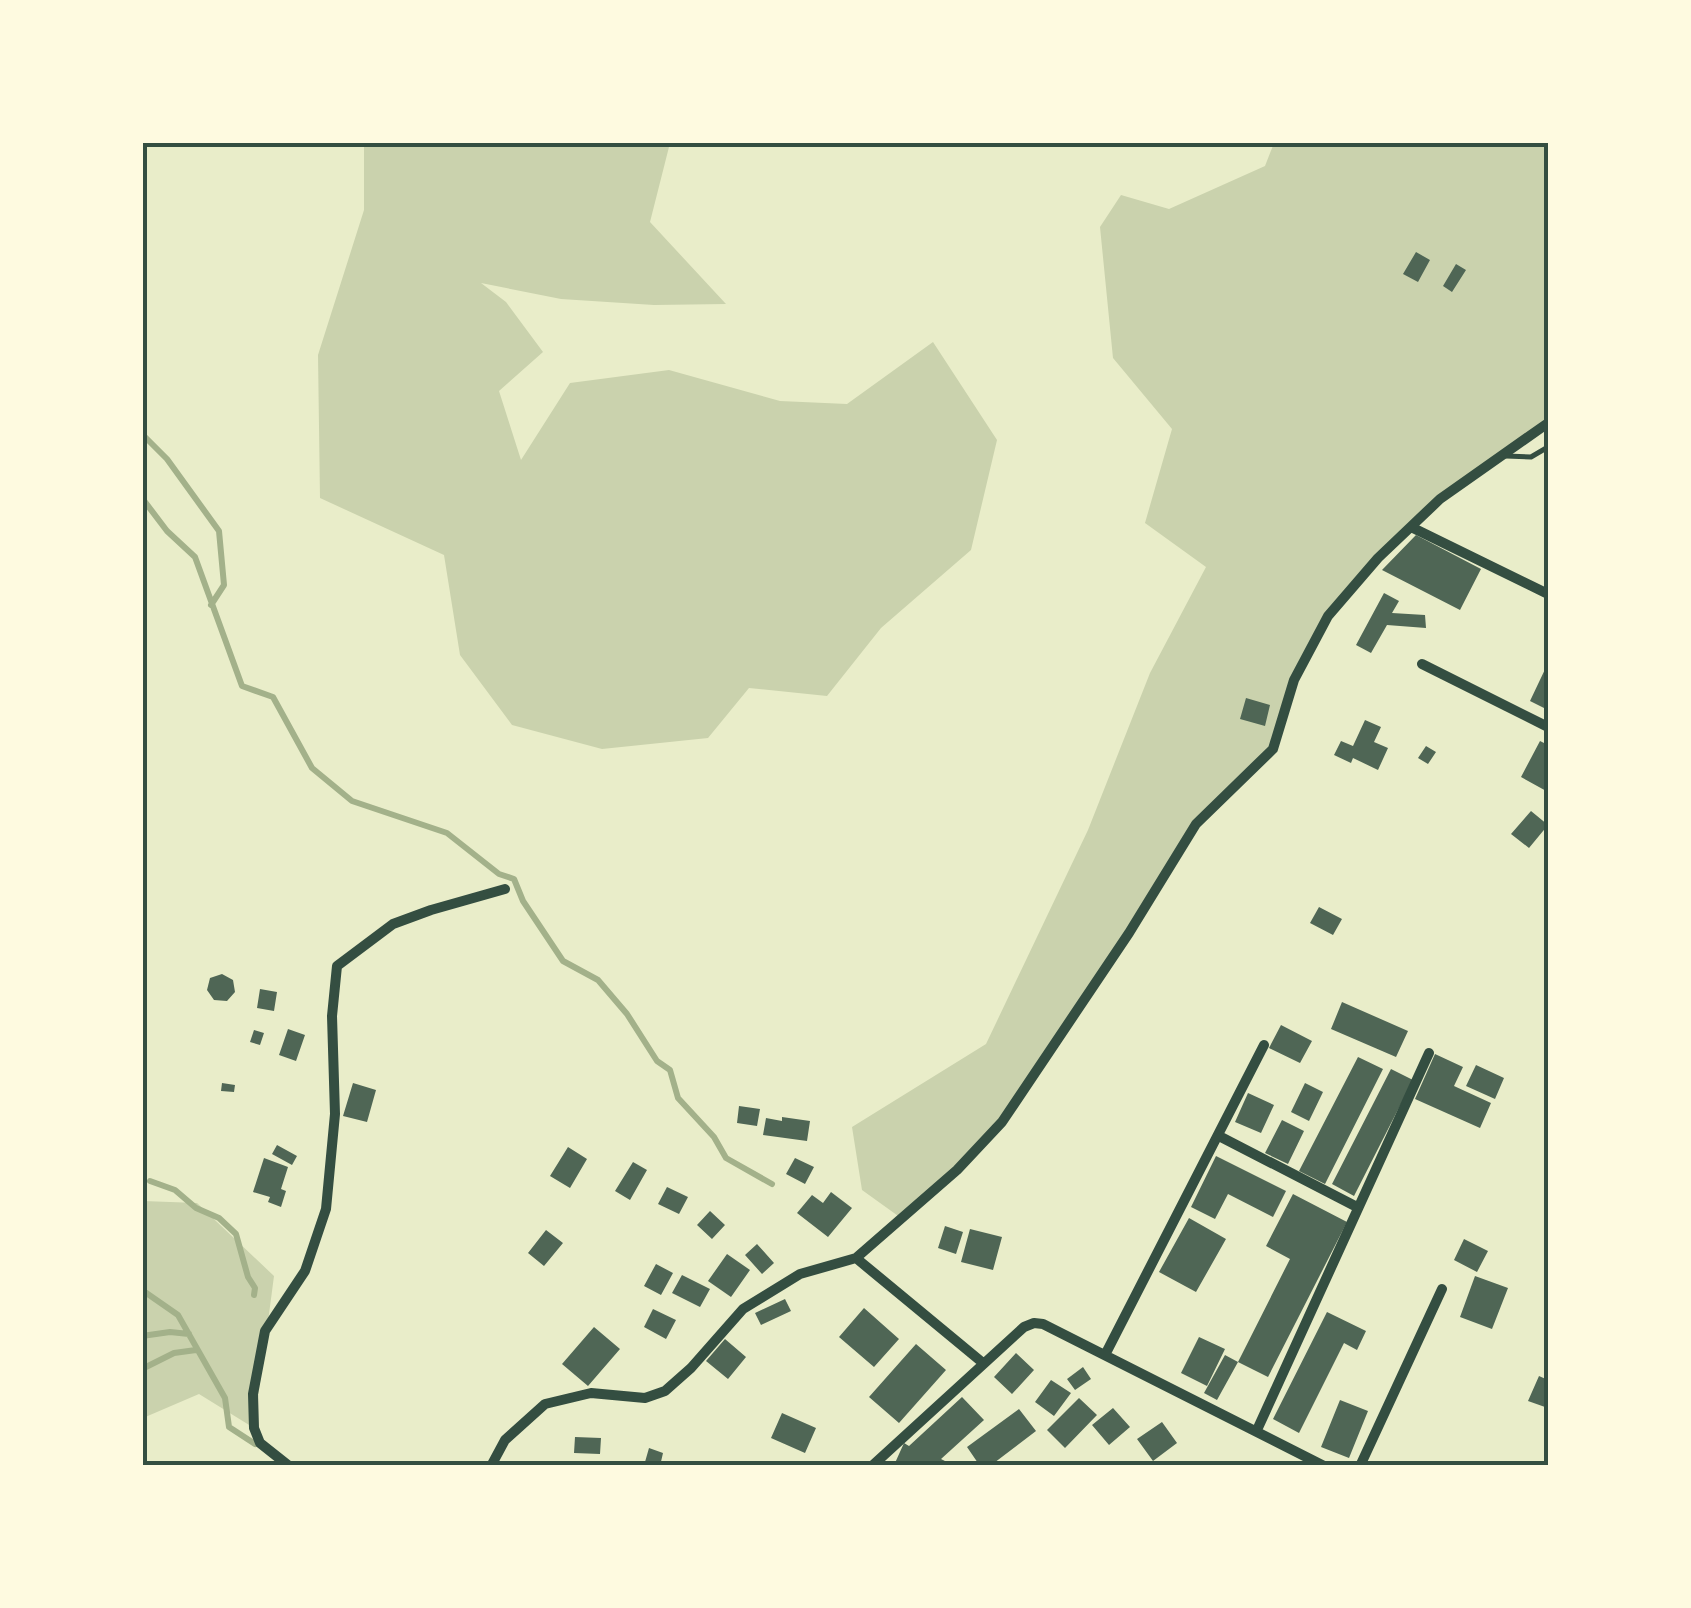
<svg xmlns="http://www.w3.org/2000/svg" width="1691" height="1608" viewBox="0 0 1691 1608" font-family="'Nunito Sans',sans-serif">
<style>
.green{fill:#cad2ad}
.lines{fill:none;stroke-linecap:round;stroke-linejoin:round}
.stream{stroke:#a3b18a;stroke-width:6}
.building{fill:#4f6655}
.service{stroke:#344e41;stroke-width:5}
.minor{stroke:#344e41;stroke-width:10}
.neatline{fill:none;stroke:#344e41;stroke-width:4}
</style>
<rect width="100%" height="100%" fill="#e9edc9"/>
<path class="green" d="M364 143H670L650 222 726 304 654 305 561 299 481 283 506 302 543 352 499 391 521 460 570 383 669 370 780 401 847 404 933 342 997 440 971 550 881 628 827 696 749 688 708 738 602 749 512 725 460 655 444 555 320 498 318 355 364 210Z
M1274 143H1548V423L1440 499 1328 616 1294 680 1273 749 1196 824 1002 1122 901 1218 862 1190 852 1127 986 1044 1088 830 1150 673 1206 567 1145 523 1172 429 1113 358 1100 227 1121 195 1169 209 1265 166Z
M143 1201 197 1203 274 1276 254 1428 199 1394 143 1418Z"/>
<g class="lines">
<path class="stream" d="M142 434 167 459 219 531 224 585 211 605
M142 498 167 531 195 557 242 686 273 697 312 768 352 801 447 833 499 874 514 879 523 901 563 961 598 980 627 1014 657 1061 670 1070 678 1098 714 1137 726 1158 772 1184
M150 1181 175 1190 196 1208 219 1218 236 1234 248 1277 255 1288 254 1295
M142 1290 178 1315 225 1398 229 1427 255 1444
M142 1336 170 1332 189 1334
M142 1369 174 1353 196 1350"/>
</g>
<path class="building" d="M1416 252 1430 260 1418 282 1403 274Z
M1456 264 1466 270 1452 292 1443 286Z
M1416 535 1481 569 1460 610 1382 570Z
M1384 593 1399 601 1392 613 1425 615 1426 628 1387 625 1371 653 1356 645Z
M1548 663V710L1530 701Z
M1246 698 1270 705 1265 726 1240 719Z
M1365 720 1381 727 1374 742 1388 748 1378 770 1353 758 1351 763 1334 755 1341 741 1353 746Z
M1540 741 1548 745V792L1521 777Z
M1426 746 1436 752 1428 764 1418 758Z
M1531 811 1548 825 1529 848 1511 834Z
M1319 907 1342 919 1333 935 1310 923Z
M222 974 233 980 235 992 227 1001 214 1000 207 990 210 978Z
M260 989 277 992 274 1011 257 1008Z
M1342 1002 1408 1031 1396 1057 1331 1029Z
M1281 1025 1312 1041 1300 1063 1269 1048Z
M288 1029 305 1035 296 1061 279 1055Z
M254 1030 264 1033 260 1045 250 1042Z
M1435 1054 1463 1067 1454 1086 1491 1103 1480 1128 1415 1099Z
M1358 1057 1383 1069 1325 1184 1299 1171Z
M1476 1065 1504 1078 1495 1099 1466 1086Z
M1391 1069 1413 1080 1354 1196 1332 1184Z
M222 1083 235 1085 234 1092 221 1091Z
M353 1083 376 1090 367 1122 343 1116Z
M1305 1083 1323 1092 1309 1121 1291 1112Z
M1248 1093 1274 1105 1261 1133 1235 1122Z
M739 1106 760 1109 757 1126 737 1123Z
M782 1117 810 1121 807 1141 763 1135 766 1118 782 1121Z
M1282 1120 1304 1131 1288 1164 1265 1153Z
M277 1145 297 1156 292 1165 272 1154Z
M568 1147 587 1159 570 1188 550 1176Z
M1216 1156 1286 1191 1273 1217 1228 1194 1215 1219 1191 1207Z
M264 1158 288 1167 281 1189 286 1191 281 1207 268 1202 270 1197 253 1192Z
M795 1158 814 1167 805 1184 786 1174Z
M633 1162 647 1170 630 1200 615 1191Z
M667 1187 688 1197 679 1214 658 1204Z
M831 1192 852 1208 828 1237 797 1213 812 1195 823 1203Z
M1293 1194 1347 1222 1268 1377 1238 1362 1217 1400 1204 1393 1225 1355 1238 1362 1290 1259 1266 1246Z
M710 1211 725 1225 712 1239 697 1225Z
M1189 1218 1226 1239 1196 1292 1159 1272Z
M945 1226 963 1232 956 1254 938 1248Z
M970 1229 1002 1237 993 1270 961 1262Z
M546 1230 563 1243 544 1266 528 1253Z
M1464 1239 1488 1251 1477 1272 1454 1260Z
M757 1244 774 1263 762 1274 745 1255Z
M727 1254 750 1270 731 1297 708 1281Z
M656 1264 673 1273 661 1295 644 1286Z
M682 1275 710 1289 700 1307 672 1293Z
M1475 1276 1508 1288 1492 1329 1460 1317Z
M785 1299 791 1311 761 1325 755 1313Z
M864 1308 899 1339 874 1367 839 1337Z
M653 1309 676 1320 666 1339 644 1327Z
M1327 1312 1366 1331 1357 1350 1344 1343 1299 1433 1273 1419Z
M594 1327 620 1349 588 1386 562 1364Z
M1199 1337 1225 1349 1207 1386 1181 1373Z
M725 1339 746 1357 728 1379 706 1361Z
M916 1344 946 1370 899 1423 869 1397Z
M1016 1353 1034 1370 1012 1394 994 1377Z
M1083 1367 1091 1379 1075 1390 1067 1379Z
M1539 1376 1548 1380V1398L1545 1407 1528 1401Z
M1051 1380 1071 1393 1054 1416 1035 1402Z
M962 1397 984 1420 941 1459 955 1466 895 1463 904 1443 909 1446Z
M1079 1398 1097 1415 1065 1448 1047 1430Z
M1340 1400 1368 1411 1349 1458 1321 1447Z
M1113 1408 1130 1427 1109 1445 1092 1425Z
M1019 1409 1036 1431 990 1466H980L967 1447Z
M782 1413 816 1428 805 1453 771 1438Z
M1162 1422 1177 1443 1153 1461 1137 1439Z
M575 1437 601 1438 600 1454 574 1453Z
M649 1448 663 1453 660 1466 645 1462Z"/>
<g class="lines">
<path class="service" d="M1506 456 1531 457 1548 447"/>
<path class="minor" d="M1411 527 1548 594
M1422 664 1548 727
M1219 1136 1357 1207
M856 1258 983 1363
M1106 1353 1264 1045
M1257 1430 1429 1053
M289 1466 260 1443 254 1428 253 1394 265 1331 305 1271 326 1209 335 1114 332 1016 337 966 393 924 431 910 505 889
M491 1466 505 1440 545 1404 591 1393 645 1398 665 1391 691 1368 743 1309 800 1274 856 1258 957 1170 1002 1122 1129 933 1196 824 1273 749 1294 680 1328 616 1378 558 1440 499 1548 423
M872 1466 1024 1327 1034 1323 1043 1324 1324 1466
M1360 1466 1442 1289"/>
</g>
<rect width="1691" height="1608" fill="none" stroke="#fefae0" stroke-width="290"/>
<rect x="145" y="145" width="1401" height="1318" class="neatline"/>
</svg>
